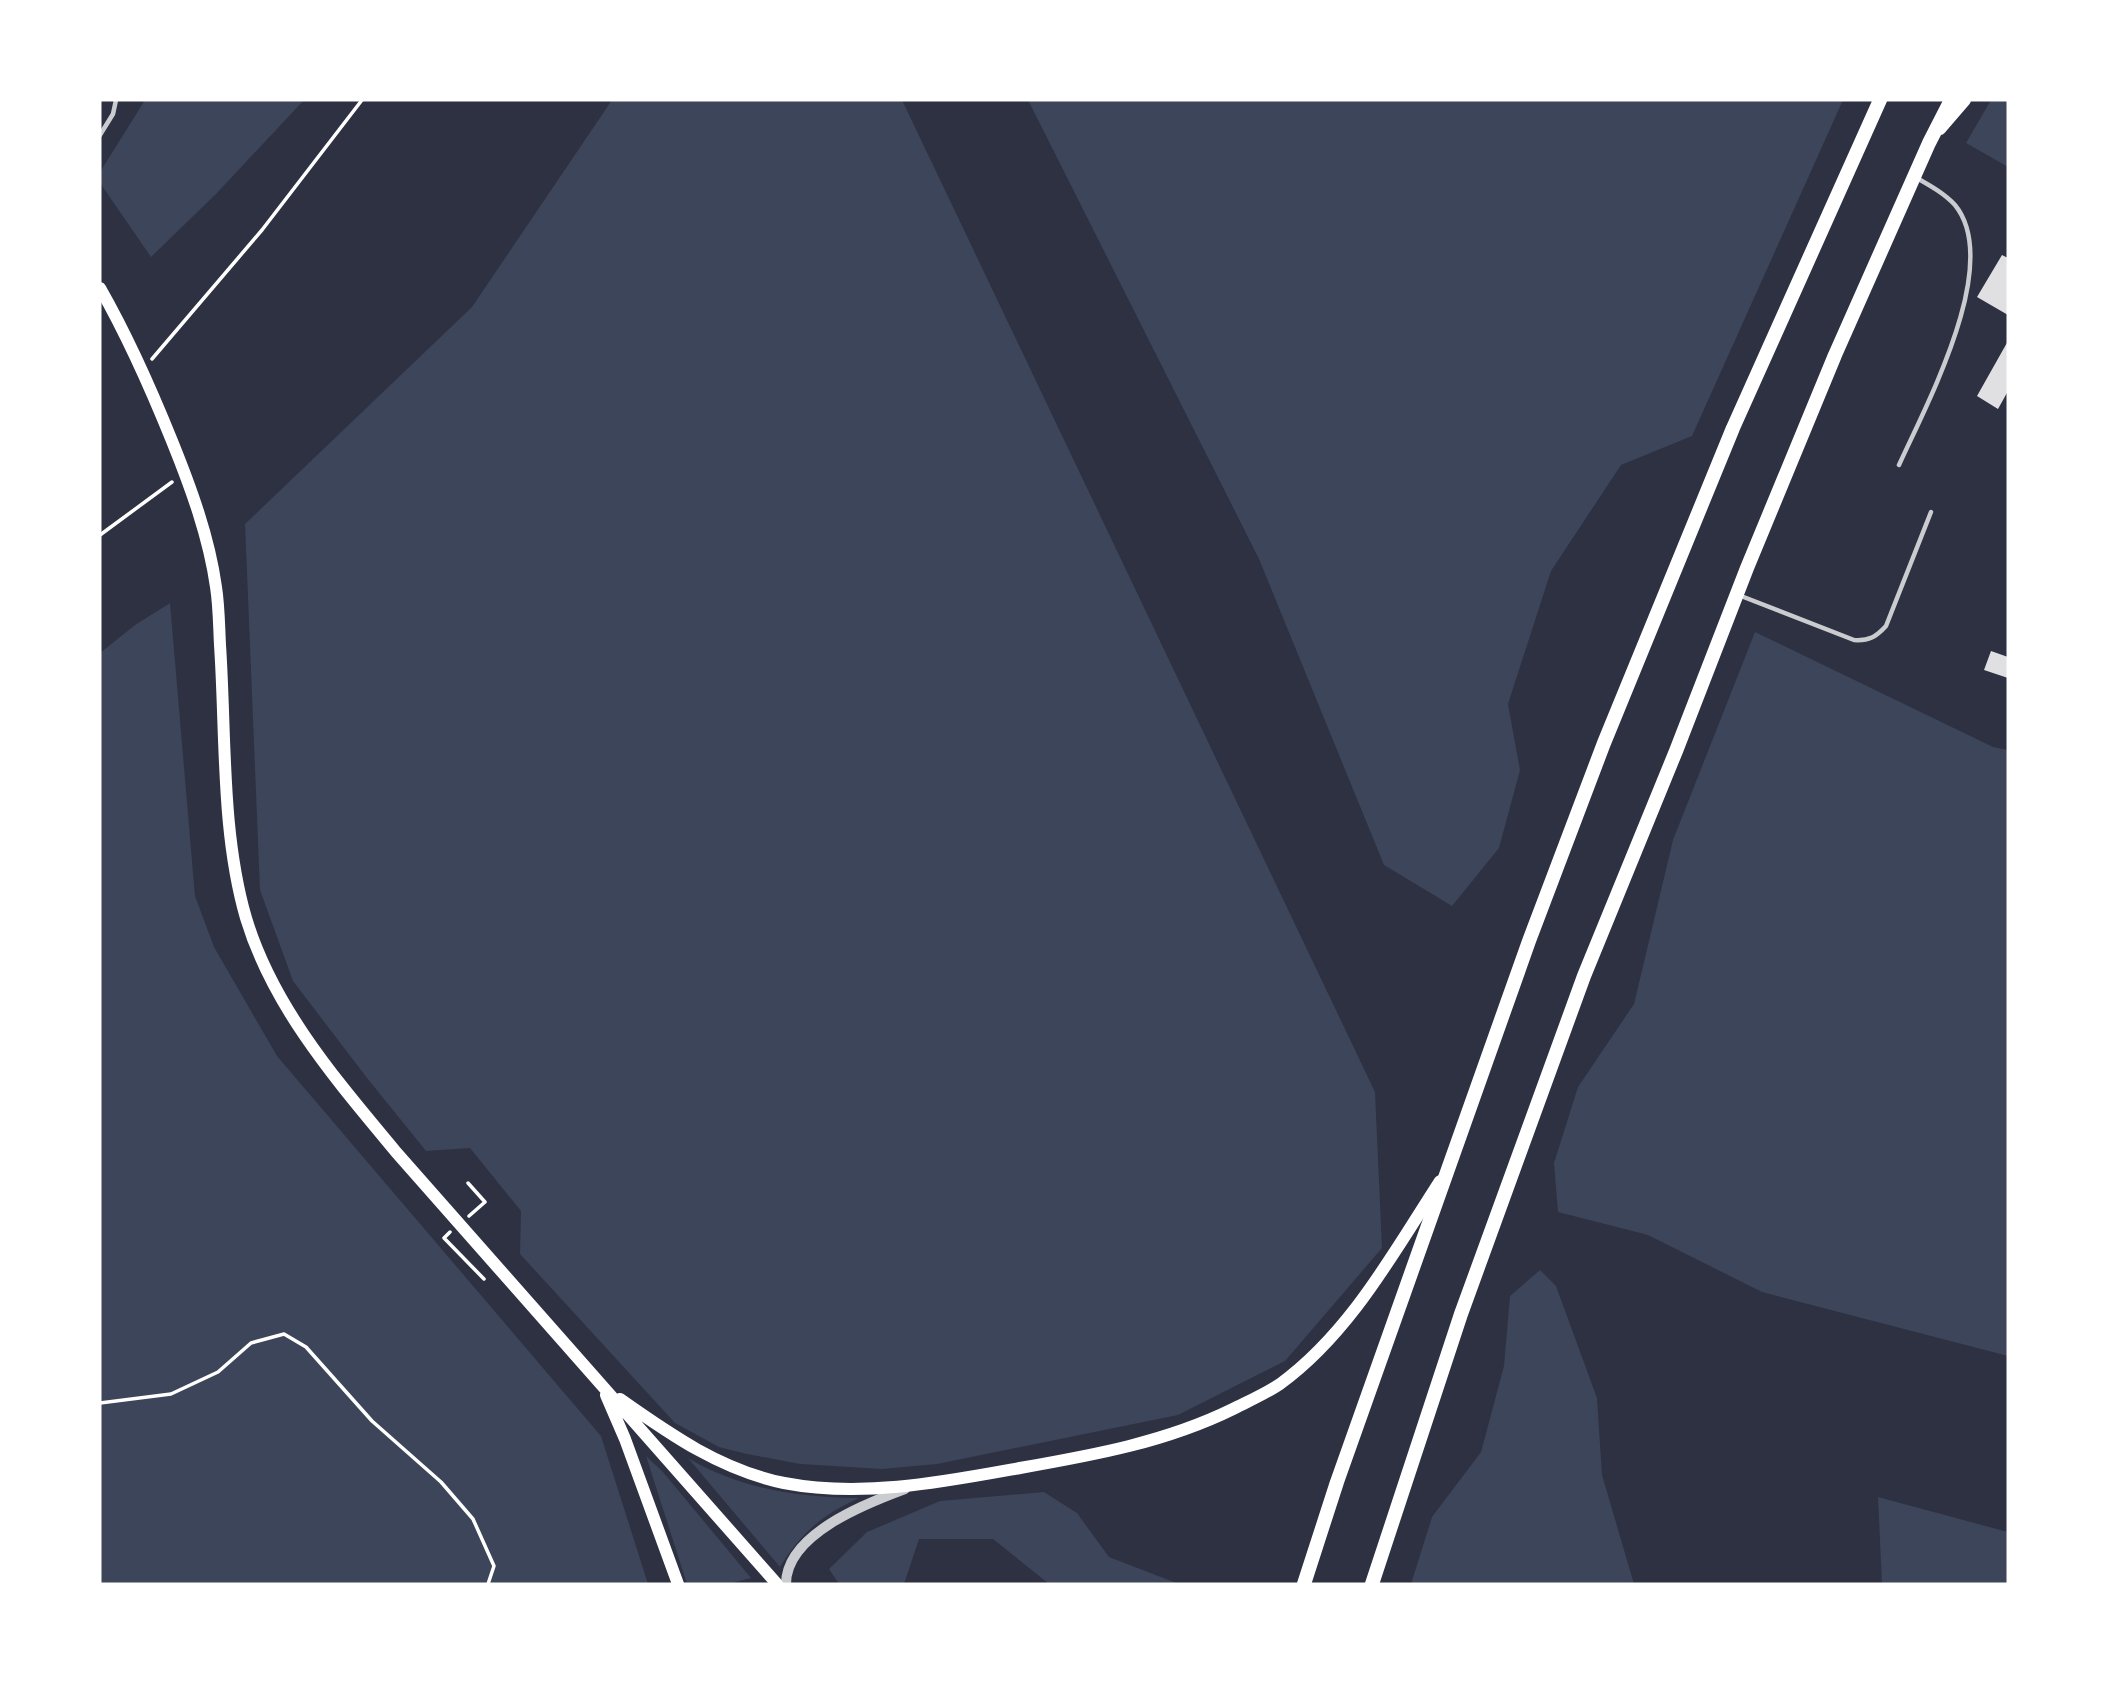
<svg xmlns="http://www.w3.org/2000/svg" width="2108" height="1684" viewBox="0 0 2108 1684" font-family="'Fira Sans',sans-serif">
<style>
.green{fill:#3c4559}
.building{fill:#e0e0e3}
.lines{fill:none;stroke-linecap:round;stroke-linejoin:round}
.path{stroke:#fff;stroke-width:3.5}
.service{stroke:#caccd0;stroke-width:4.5}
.tertiary{stroke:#caccd0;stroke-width:10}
.primary{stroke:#fff;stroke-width:12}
.motorway{stroke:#fff;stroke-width:14}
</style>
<rect width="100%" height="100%" fill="#2d3142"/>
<path class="green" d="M145 100H304L216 194 151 257 100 183V172Z
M612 100H902L1375 1092 1382 1248 1285 1361 1178 1415 937 1464 882 1469 800 1464 747 1454 719 1447 675 1423 520 1254 521 1211 470 1148 426 1151 367 1078 293 981 260 890 245 524 472 307Z
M1028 100H1843L1692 436 1621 465 1551 571 1508 704 1520 770 1499 848 1452 906 1384 865 1259 559Z
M1991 100H2008V167L1966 143Z
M170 603 195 896 214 947 277 1056 601 1436 648 1584H100V653L135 625Z
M1755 632 1993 747 2008 750V1356L1762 1292 1648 1235 1558 1212 1554 1163 1578 1087 1634 1004 1673 840Z
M1540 1270 1556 1286 1597 1398 1602 1475 1634 1584H1411L1432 1517 1481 1452 1504 1366 1510 1296Z
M646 1456 663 1472 751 1578 728 1584H687Z
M688 1458C740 1489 798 1497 859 1498 822 1515 801 1533 780 1567Z
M1044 1492 1077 1513 1109 1557 1179 1584H1049L993 1539H919L904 1584H839L829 1569 867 1532 940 1501Z
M1878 1497 2008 1532V1584H1882Z"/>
<path class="building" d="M2002 255 2008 258V315L1977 297Z
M2008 341V391L1998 409 1977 396Z
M1991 651 2008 657V678L1984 670Z"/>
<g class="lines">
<path class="path" d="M152 359 262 230 362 100
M100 535 172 482
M468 1183 485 1202 469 1216
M450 1232 444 1238 484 1279
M100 1403 171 1394 218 1372 251 1343 284 1334 306 1347 372 1421 441 1482 473 1519 494 1566 488 1584"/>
<path class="service" d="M100 135 113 114 116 100
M1899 465C1926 405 2003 264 1955 205 1944 193 1929 185 1915 177
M1741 596 1854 640C1869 641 1876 637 1886 626L1931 512"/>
<path class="tertiary" d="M786 1584C786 1534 867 1503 905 1489"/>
<path class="primary" d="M1940 129 1965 100
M100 288C128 337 151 389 172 441 191 488 209 537 216 587 219 606 219 626 220 645 226 734 221 832 246 918 273 1008 338 1082 396 1152L777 1584
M606 1395 625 1439 678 1584
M620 1399C671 1435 721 1470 784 1483 862 1498 943 1482 1020 1468 1094 1455 1166 1442 1233 1409 1249 1401 1265 1394 1280 1384 1350 1333 1394 1252 1440 1181"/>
<path class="motorway" d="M1304 1584 1337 1482 1529 941 1604 743 1733 428 1880 100
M1372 1584 1461 1314 1584 976 1676 751 1747 568 1835 355 1929 143 1951 100"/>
</g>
<rect width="2108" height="1684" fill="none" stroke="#ffffff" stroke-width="203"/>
</svg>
